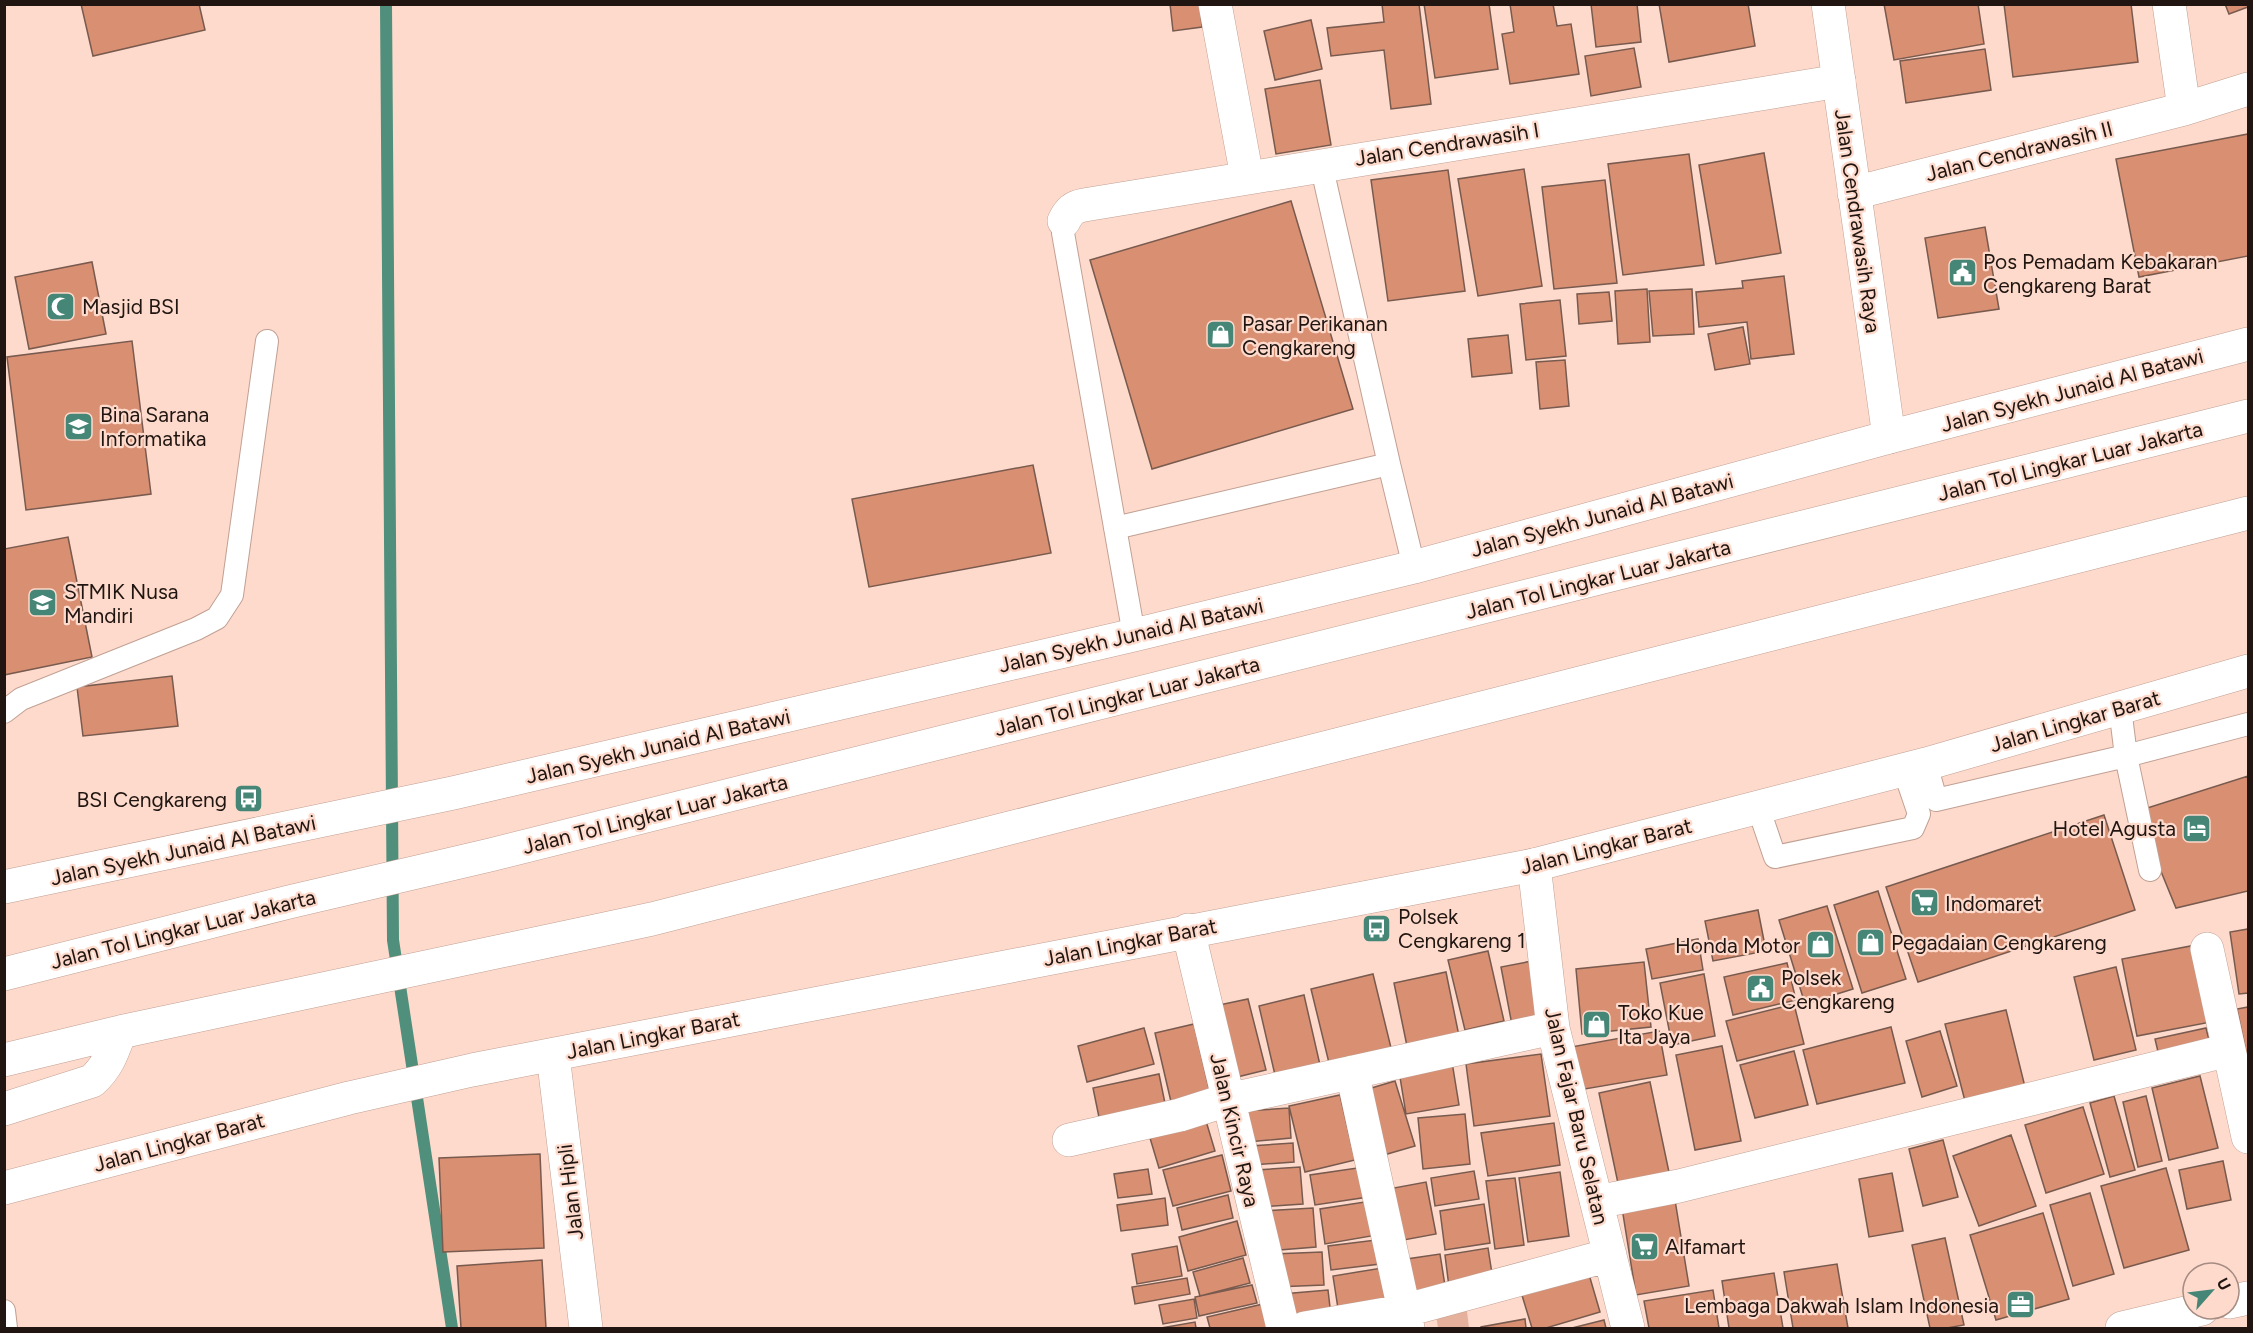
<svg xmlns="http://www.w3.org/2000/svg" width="2253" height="1333" viewBox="0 0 2253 1333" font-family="Figtree,sans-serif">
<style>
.green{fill:#e5b19c}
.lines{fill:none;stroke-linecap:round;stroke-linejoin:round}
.stream{stroke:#4f8f7c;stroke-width:12}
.building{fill:#d88f72;stroke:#785a4e;stroke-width:1.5}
.lane-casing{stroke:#c1a093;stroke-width:24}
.street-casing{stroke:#c1a093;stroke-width:34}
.secondary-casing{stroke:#c1a093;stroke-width:34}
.primary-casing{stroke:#c1a093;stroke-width:34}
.highway-casing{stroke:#c1a093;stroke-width:34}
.lane{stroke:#fff;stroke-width:22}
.street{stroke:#fff;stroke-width:33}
.secondary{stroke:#fff;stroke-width:33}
.primary{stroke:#fff;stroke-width:33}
.highway{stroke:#fff;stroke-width:33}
.labels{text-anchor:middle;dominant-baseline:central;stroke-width:4.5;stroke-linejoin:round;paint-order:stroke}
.street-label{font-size:21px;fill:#201510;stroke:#fddacc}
.poi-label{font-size:21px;fill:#201510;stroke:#fddacc;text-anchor:start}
</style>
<rect width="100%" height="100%" fill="#fddacc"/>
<path class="green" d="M1466 1303 1469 1328H1438L1435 1308Z"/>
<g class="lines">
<path class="stream" d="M386 4 393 940 452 1328"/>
</g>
<path class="building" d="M81 4H199L205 30 93 56Z
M1170 4H1200L1202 27 1173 31Z
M1382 4H1419L1431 104 1391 109 1384 50 1331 56 1327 28 1384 22Z
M1424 4H1489L1498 69 1435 78Z
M1510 4H1553L1557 26 1571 24 1579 74 1510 84 1502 34 1514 32Z
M1591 4H1637L1641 42 1596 47Z
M1659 4H1748L1755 46 1669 62Z
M1884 4H1978L1984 44 1894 60Z
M2004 4H2131L2138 62 2013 77Z
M2225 4H2248V7L2229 14Z
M1311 20 1322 69 1275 80 1264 31Z
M1634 48 1641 87 1591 96 1585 56Z
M1985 49 1991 90 1906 103 1900 61Z
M1320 80 1331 145 1276 154 1265 89Z
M2248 134V256L2139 277 2116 159Z
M1764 153 1781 253 1716 264 1699 165Z
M1689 154 1704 265 1623 275 1608 164Z
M1524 169 1542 286 1478 296 1458 179Z
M1448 170 1465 291 1388 301 1371 180Z
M1605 180 1617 283 1554 289 1542 187Z
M1291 201 1353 409 1152 469 1090 260Z
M1985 227 1999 309 1938 318 1925 238Z
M92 262 106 334 29 349 15 277Z
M1784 276 1794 354 1751 359 1747 322 1699 327 1696 292 1743 288 1742 281Z
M1647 289 1650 342 1618 344 1615 291Z
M1692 289 1694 334 1653 336 1649 291Z
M1609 292 1612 321 1579 324 1577 294Z
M1560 300 1566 356 1526 360 1520 304Z
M1743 327 1750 364 1715 370 1708 334Z
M1508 335 1512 373 1472 377 1468 339Z
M132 341 151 494 26 510 7 357Z
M1565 360 1569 406 1540 409 1536 362Z
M1033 465 1051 553 869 587 852 499Z
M68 537 92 657 4 675V549Z
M172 676 178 726 83 736 77 687Z
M2248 776V891L2176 908 2151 847 2141 810Z
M2104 815 2135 910 1918 982 1886 887Z
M1878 891 1906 979 1862 993 1834 905Z
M1827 906 1853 989 1805 1004 1779 920Z
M1758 910 1766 951 1713 961 1705 921Z
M2248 929V993L2239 994 2230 932Z
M1698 939 1703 970 1652 979 1646 949Z
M2196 945 2211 1022 2137 1036 2122 959Z
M1488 951 1504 1021 1465 1030 1448 960Z
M1532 961 1542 1020 1512 1025 1501 967Z
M1644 962 1651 1027 1582 1034 1576 969Z
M1787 963 1796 1000 1733 1015 1724 977Z
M2116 967 2136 1050 2094 1060 2074 977Z
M1446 972 1459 1036 1407 1046 1394 983Z
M1373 974 1392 1052 1330 1067 1311 989Z
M1704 974 1715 1036 1672 1045 1660 983Z
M1304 995 1320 1065 1275 1075 1259 1006Z
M1248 999 1266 1070 1237 1077 1219 1005Z
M1794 1004 1804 1044 1737 1061 1726 1021Z
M2248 1007V1061L2237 1009Z
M2006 1010 2025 1087 1965 1101 1945 1024Z
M1194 1024 1211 1097 1172 1106 1155 1033Z
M1891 1027 1905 1083 1817 1104 1803 1050Z
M1144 1028 1154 1064 1087 1082 1078 1046Z
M2206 1028 2212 1052 2161 1064 2155 1039Z
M1659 1031 1667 1075 1579 1090 1571 1047Z
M1940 1031 1957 1086 1922 1097 1906 1041Z
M1722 1046 1741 1141 1695 1150 1676 1055Z
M1794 1051 1808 1105 1755 1118 1740 1065Z
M1541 1054 1550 1116 1474 1126 1466 1064Z
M1452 1062 1459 1105 1406 1114 1399 1071Z
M1159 1074 1167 1113 1101 1127 1093 1088Z
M2200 1076 2218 1148 2169 1160 2152 1088Z
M1395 1081 1415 1146 1377 1157 1358 1092Z
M1650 1082 1670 1177 1619 1188 1599 1093Z
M1340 1095 1355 1160 1305 1172 1289 1106Z
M2114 1096 2135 1170 2110 1177 2090 1103Z
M2146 1096 2162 1161 2138 1167 2123 1102Z
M2083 1107 2104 1174 2046 1193 2025 1125Z
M1289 1108 1291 1138 1247 1142 1244 1111Z
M1465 1114 1470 1164 1423 1169 1418 1118Z
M1206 1121 1215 1151 1159 1168 1150 1138Z
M1554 1123 1560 1165 1488 1176 1481 1133Z
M2011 1135 2036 1206 1979 1226 1953 1156Z
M1943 1140 1958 1197 1923 1206 1909 1149Z
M1293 1143 1294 1162 1251 1165 1250 1146Z
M540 1154 544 1248 443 1252 439 1158Z
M1222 1155 1231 1191 1173 1206 1163 1170Z
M2223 1161 2231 1200 2187 1209 2179 1170Z
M1300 1167 1303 1204 1258 1207 1256 1170Z
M1364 1167 1368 1197 1315 1205 1310 1175Z
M2166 1168 2189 1250 2124 1268 2101 1186Z
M1148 1169 1152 1194 1118 1198 1114 1174Z
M1474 1171 1479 1199 1435 1206 1431 1178Z
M1560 1172 1569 1236 1528 1242 1519 1178Z
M1892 1173 1903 1231 1869 1237 1859 1179Z
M1515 1178 1524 1245 1495 1249 1486 1181Z
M1426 1182 1436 1234 1393 1242 1383 1190Z
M2090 1193 2114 1274 2073 1286 2050 1205Z
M1228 1195 1233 1218 1182 1230 1177 1208Z
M1165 1198 1168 1225 1121 1231 1117 1205Z
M1675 1200 1689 1286 1636 1295 1622 1208Z
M1371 1201 1377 1235 1325 1244 1320 1209Z
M1484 1204 1490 1243 1445 1250 1440 1211Z
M1313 1208 1316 1247 1266 1251 1263 1211Z
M2043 1213 2069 1299 1996 1320 1970 1235Z
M1237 1221 1246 1255 1188 1271 1179 1237Z
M1945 1238 1964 1325 1947 1328H1930L1912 1245Z
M1376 1240 1380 1264 1331 1270 1328 1246Z
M1177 1246 1182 1276 1137 1284 1132 1254Z
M1488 1248 1493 1280 1449 1287 1445 1255Z
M1322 1252 1324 1285 1275 1287 1273 1254Z
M1440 1254 1446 1292 1405 1298 1400 1260Z
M1243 1258 1250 1283 1200 1296 1193 1272Z
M542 1260 546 1328H461L457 1266Z
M1837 1264 1848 1328H1793L1784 1272Z
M1382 1268 1388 1307 1339 1315 1333 1276Z
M1588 1271 1600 1312 1546 1328H1532L1521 1292Z
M1774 1273 1783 1328H1729L1722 1281Z
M1187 1278 1190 1294 1135 1304 1132 1287Z
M1252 1285 1257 1303 1199 1316 1195 1297Z
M1328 1290 1331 1316 1285 1319 1282 1294Z
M1713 1290 1719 1328H1649L1644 1301Z
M1194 1299 1197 1318 1163 1324 1159 1305Z
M1263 1304 1268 1328H1210L1207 1317Z
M1525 1319 1526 1328H1481V1327Z
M1604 1320 1606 1328H1572Z
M1195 1322 1196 1328H1161Z"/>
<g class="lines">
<defs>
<path id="lane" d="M1064 221 1063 233 1134 635
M1389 464 1414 567
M1115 528 1389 464 1321 164
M4 712 21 699 196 629 217 618 232 595 267 341
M1926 764 1936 800 2126 756 2120 708
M1758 807 1775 857 1913 828 1919 814 1904 770
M2150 870 2126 756 2248 724
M4 1311 6 1328"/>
<path id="street" d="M1215 4 1247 177
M2169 4 2184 109
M1854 193 2184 109 2248 89
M1064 221C1069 211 1073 207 1084 205L1839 81
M1534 865 1553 1028 1628 1328
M1188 930 1283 1328
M2207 949 2248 1137
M553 1055 586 1328
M1352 1072 1408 1328
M1069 1140 1180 1115 1227 1100 1553 1028
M1597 1202 1679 1186 2229 1050
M2229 1302 2248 1298
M1305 1328 1403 1311 1610 1255
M2122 1328 2202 1309"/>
<path id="secondary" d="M1828 4 1889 437"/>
<path id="primary" d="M4 887 453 793 1134 635 1414 567 1889 437 2248 344
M4 1188 349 1098 472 1070 1534 865 1926 764 2248 671"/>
<path id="highway" d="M4 974 289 902 490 855 2248 416
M4 1060 120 1032 652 919 2248 513
M4 1109 92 1081C108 1067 113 1051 120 1032"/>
</defs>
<use href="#lane" class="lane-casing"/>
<use href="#street" class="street-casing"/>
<use href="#secondary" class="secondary-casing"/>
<use href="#primary" class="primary-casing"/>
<use href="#highway" class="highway-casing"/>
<use href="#lane" class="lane"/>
<use href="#street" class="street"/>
<use href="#secondary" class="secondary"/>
<use href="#primary" class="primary"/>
<use href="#highway" class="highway"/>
</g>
<defs>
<symbol id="civic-square" viewBox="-11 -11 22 22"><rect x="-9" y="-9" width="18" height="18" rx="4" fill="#458676" stroke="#fddacc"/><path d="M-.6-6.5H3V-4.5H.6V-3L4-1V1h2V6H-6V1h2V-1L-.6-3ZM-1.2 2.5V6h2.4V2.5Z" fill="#fff"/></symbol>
<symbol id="mosque-square" viewBox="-11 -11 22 22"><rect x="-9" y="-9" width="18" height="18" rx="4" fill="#458676" stroke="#fddacc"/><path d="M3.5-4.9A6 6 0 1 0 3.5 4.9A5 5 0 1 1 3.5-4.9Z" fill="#fff"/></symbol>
<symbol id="shop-square" viewBox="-11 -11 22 22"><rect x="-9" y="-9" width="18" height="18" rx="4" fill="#458676" stroke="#fddacc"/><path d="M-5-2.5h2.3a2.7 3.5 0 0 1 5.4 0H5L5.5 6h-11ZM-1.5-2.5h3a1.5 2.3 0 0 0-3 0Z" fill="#fff"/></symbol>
<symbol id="university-square" viewBox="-11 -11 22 22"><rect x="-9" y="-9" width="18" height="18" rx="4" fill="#458676" stroke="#fddacc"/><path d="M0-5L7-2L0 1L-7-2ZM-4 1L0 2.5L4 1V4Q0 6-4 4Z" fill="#fff"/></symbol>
<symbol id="bus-square" viewBox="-11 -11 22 22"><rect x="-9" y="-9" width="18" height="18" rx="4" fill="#458676" stroke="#fddacc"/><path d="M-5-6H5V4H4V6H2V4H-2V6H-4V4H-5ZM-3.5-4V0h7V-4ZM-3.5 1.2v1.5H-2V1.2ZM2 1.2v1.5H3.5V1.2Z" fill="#fff"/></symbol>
<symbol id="hotel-square" viewBox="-11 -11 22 22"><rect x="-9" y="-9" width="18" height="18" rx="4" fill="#458676" stroke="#fddacc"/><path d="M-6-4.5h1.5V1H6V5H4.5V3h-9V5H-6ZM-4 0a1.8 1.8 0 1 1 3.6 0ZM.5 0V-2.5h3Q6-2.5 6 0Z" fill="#fff"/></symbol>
<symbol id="supermarket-square" viewBox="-11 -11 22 22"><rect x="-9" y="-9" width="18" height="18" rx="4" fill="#458676" stroke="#fddacc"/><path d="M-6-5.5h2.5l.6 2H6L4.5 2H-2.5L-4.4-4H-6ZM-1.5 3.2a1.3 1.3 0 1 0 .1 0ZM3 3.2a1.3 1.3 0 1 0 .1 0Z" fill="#fff"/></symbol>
<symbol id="office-square" viewBox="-11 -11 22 22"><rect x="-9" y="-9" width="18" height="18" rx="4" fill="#458676" stroke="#fddacc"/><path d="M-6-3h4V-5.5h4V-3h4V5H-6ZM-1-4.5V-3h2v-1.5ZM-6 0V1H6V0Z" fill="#fff"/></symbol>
</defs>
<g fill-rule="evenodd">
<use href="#civic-square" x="1946" y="256" width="33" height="33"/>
<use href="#mosque-square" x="44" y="290" width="33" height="33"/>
<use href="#shop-square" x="1204" y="318" width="33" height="33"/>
<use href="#university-square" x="62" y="410" width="33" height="33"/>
<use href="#university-square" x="26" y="586" width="33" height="33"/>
<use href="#bus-square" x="232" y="782" width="33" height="33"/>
<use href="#hotel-square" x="2180" y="812" width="33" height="33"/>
<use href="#supermarket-square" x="1908" y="886" width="33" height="33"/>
<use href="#bus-square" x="1360" y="912" width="33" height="33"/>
<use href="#shop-square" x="1854" y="926" width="33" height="33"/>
<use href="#shop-square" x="1804" y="928" width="33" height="33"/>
<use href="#civic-square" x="1744" y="972" width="33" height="33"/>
<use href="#shop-square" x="1580" y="1008" width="33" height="33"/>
<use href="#supermarket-square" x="1628" y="1230" width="33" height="33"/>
<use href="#office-square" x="2004" y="1288" width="33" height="33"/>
</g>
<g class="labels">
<g class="street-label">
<text transform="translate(1447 144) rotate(-9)">Jalan Cendrawasih I</text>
<text transform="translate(2019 151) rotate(-14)">Jalan Cendrawasih II</text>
<text transform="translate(1858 221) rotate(82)">Jalan Cendrawasih Raya</text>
<text transform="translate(2072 390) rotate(-15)">Jalan Syekh Junaid Al Batawi</text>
<text transform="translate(2070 461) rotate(-14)">Jalan Tol Lingkar Luar Jakarta</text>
<text transform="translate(1602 515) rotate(-15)">Jalan Syekh Junaid Al Batawi</text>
<text transform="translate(1598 579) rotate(-14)">Jalan Tol Lingkar Luar Jakarta</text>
<text transform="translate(1131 635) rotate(-13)">Jalan Syekh Junaid Al Batawi</text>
<text transform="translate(1127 696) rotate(-14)">Jalan Tol Lingkar Luar Jakarta</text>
<text transform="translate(2075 721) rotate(-16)">Jalan Lingkar Barat</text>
<text transform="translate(658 746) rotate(-13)">Jalan Syekh Junaid Al Batawi</text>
<text transform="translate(655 814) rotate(-14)">Jalan Tol Lingkar Luar Jakarta</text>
<text transform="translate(1606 846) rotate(-14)">Jalan Lingkar Barat</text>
<text transform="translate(183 850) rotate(-12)">Jalan Syekh Junaid Al Batawi</text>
<text transform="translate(183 929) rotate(-14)">Jalan Tol Lingkar Luar Jakarta</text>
<text transform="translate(1130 942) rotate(-11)">Jalan Lingkar Barat</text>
<text transform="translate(653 1035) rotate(-11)">Jalan Lingkar Barat</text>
<text transform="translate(1577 1116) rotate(77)">Jalan Fajar Baru Selatan</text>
<text transform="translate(1235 1130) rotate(77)">Jalan Kincir Raya</text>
<text transform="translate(179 1142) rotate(-15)">Jalan Lingkar Barat</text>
<text transform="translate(570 1192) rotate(-97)">Jalan Hipli</text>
</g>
<g class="poi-label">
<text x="1983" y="261">Pos Pemadam Kebakaran<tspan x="1983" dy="24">Cengkareng Barat</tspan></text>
<text x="82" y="306">Masjid BSI</text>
<text x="1242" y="323">Pasar Perikanan<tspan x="1242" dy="24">Cengkareng</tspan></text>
<text x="100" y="414">Bina Sarana<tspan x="100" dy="24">Informatika</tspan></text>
<text x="64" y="591">STMIK Nusa<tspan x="64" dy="24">Mandiri</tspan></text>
<text x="227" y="799" text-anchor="end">BSI Cengkareng</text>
<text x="2176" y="828" text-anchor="end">Hotel Agusta</text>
<text x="1945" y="903">Indomaret</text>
<text x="1398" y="916">Polsek<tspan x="1398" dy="24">Cengkareng 1</tspan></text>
<text x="1891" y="942">Pegadaian Cengkareng</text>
<text x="1800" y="945" text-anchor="end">Honda Motor</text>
<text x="1781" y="977">Polsek<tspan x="1781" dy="24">Cengkareng</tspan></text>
<text x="1618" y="1012">Toko Kue<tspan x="1618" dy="24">Ita Jaya</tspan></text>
<text x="1665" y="1246">Alfamart</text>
<text x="1999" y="1305" text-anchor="end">Lembaga Dakwah Islam Indonesia</text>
</g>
</g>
<rect width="2253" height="1333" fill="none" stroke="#201510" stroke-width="12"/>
<g transform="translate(2211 1291) rotate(62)"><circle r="28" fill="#fddacc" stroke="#a58b81" stroke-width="1.5"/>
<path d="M0-4.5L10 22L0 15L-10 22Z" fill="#458676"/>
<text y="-9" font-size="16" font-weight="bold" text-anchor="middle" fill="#201510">U</text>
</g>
</svg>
